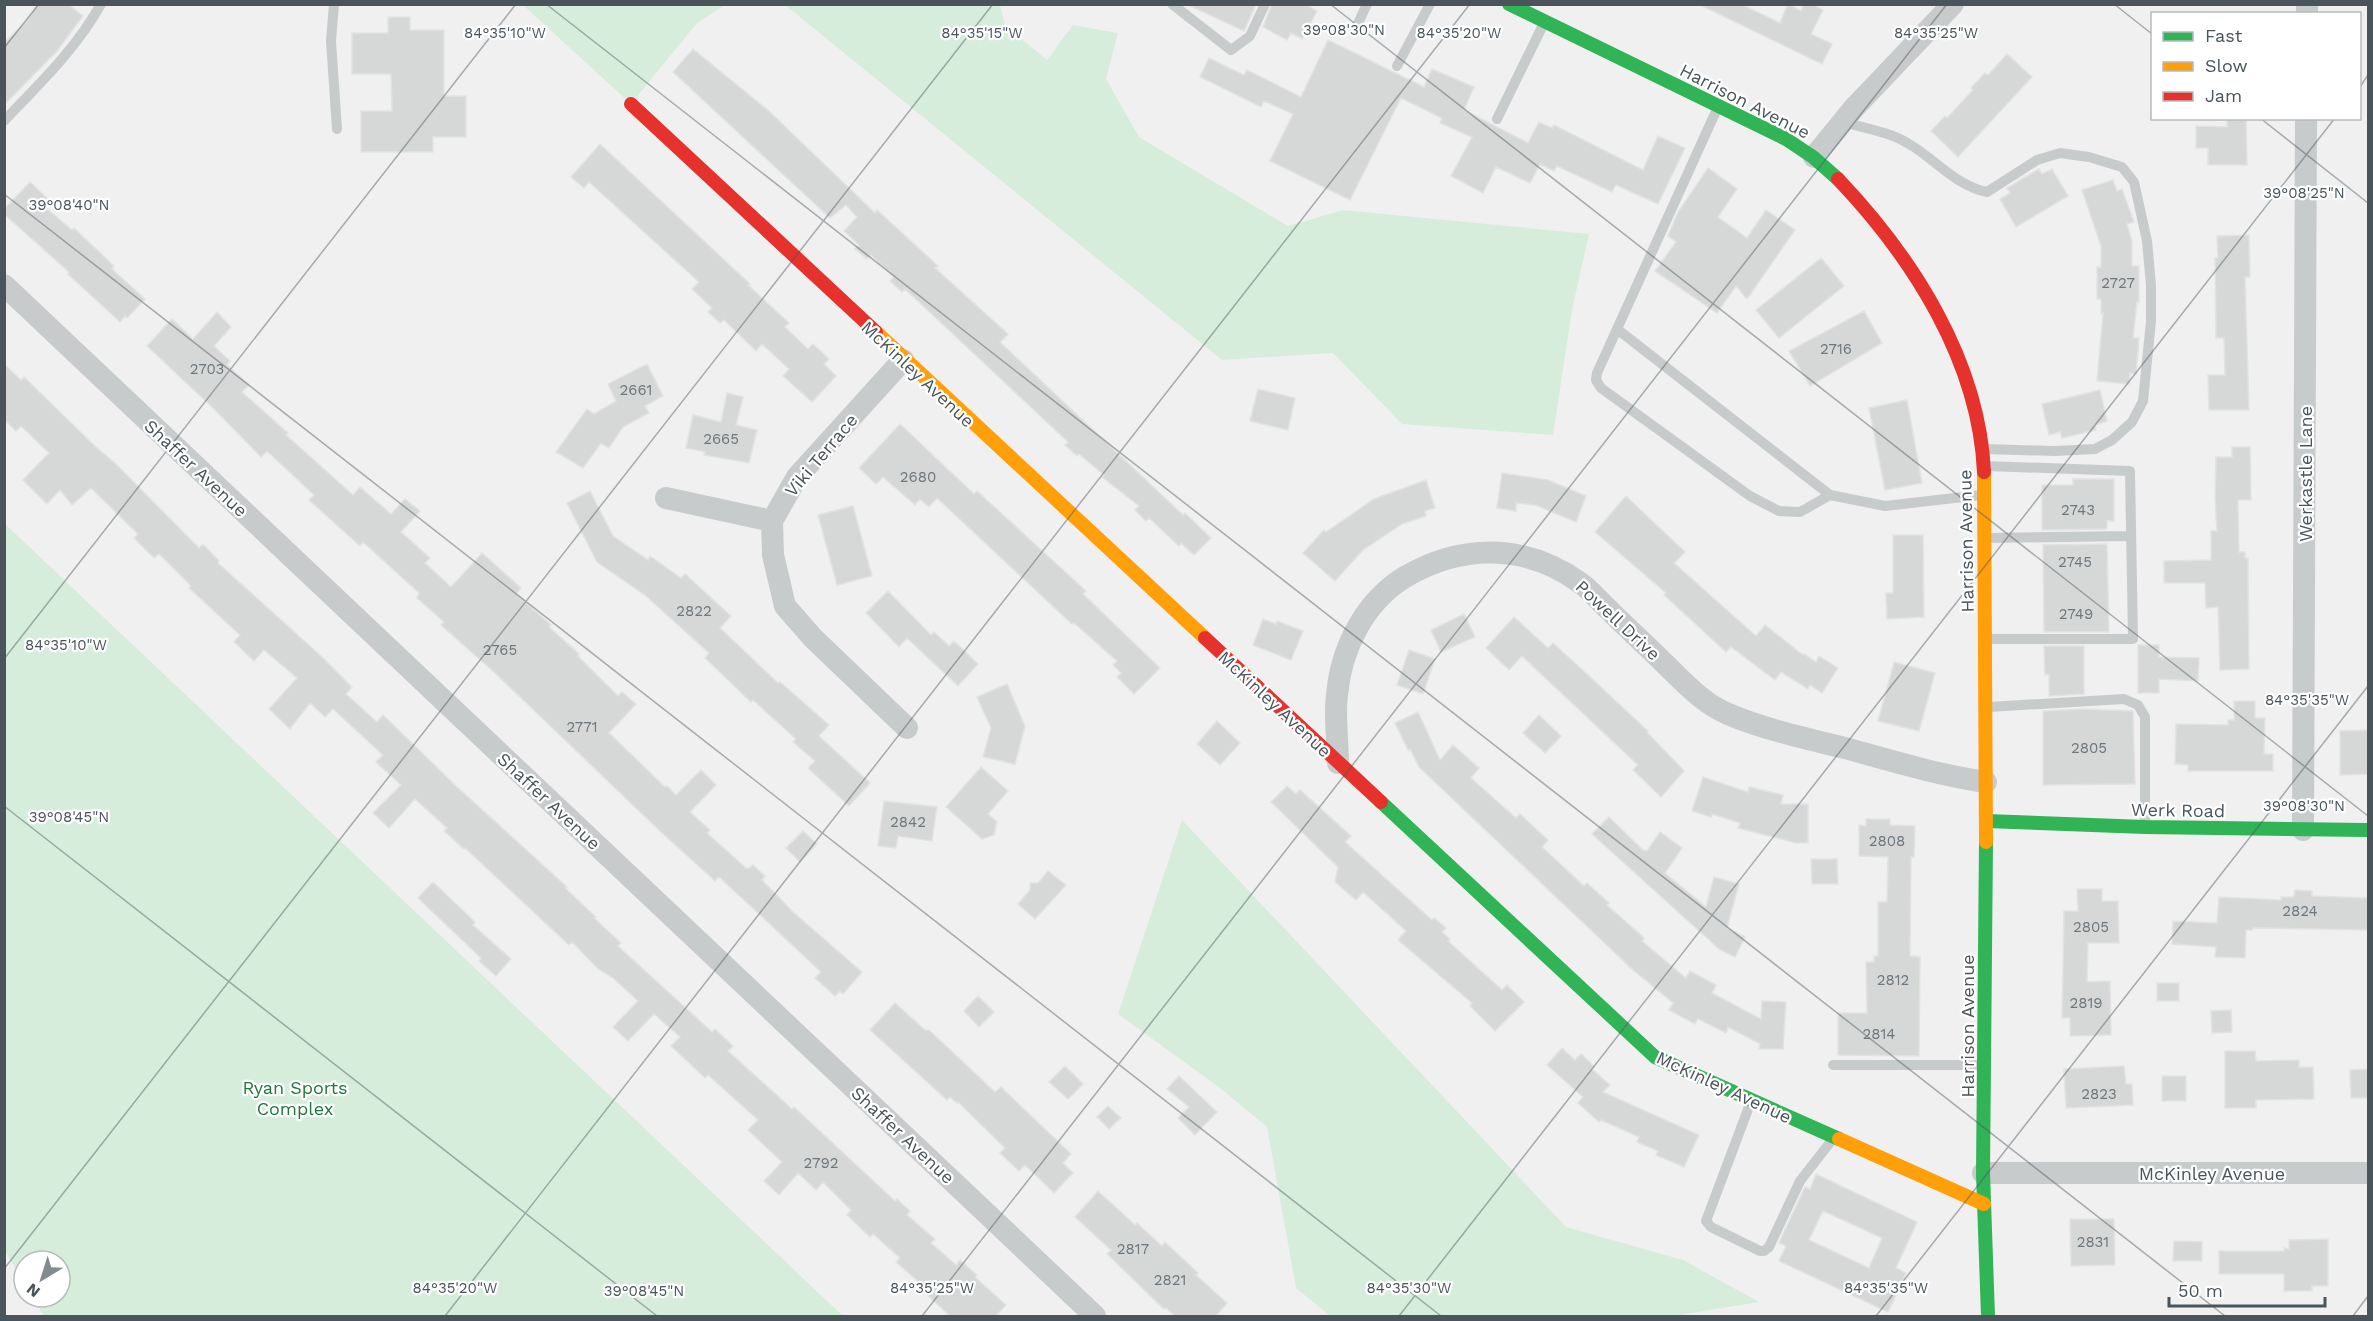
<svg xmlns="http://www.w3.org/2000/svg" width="2373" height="1321" viewBox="0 0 2373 1321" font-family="'Work Sans',sans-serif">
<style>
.green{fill:#d7eddb}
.building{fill:#d6d8d8;stroke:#e2e2e3;stroke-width:1.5;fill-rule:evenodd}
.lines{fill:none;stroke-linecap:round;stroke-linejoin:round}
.lane{stroke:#c8cbcc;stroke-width:10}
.street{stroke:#c8cbcc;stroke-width:22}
.fast{stroke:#30b455;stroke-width:14}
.slow{stroke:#ff9f0a;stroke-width:14}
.jam{stroke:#e5322d;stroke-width:14}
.ticks{fill:none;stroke:#49555b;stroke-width:1.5;stroke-opacity:0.45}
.labels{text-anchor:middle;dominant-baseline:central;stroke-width:4.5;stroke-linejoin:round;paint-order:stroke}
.number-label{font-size:15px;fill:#6e777c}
.street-label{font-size:18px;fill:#49555b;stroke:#fff}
.park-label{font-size:18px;fill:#20763c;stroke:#fff}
.ticks-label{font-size:15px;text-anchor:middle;fill:#49555b;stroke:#fff;stroke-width:4.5;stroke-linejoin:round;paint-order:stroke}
</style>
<rect width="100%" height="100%" fill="#f0f0f0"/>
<path class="green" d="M523 5H725L697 23 631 104Z
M785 5H1000L1005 25 1047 60 1073 25 1118 33 1106 79 1139 137 1288 226 1343 210 1589 234 1572 310 1553 435 1402 424 1333 353 1222 360Z
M5 524 843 1316H44L32 1297H60V1261H24V1283L5 1251Z
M1182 820 1566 1227 1683 1260 1759 1302 1673 1316H1330L1296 1288 1267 1127 1220 1088 1118 1014Z"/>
<path class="building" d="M38 4H68L83 16 57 51 4 105V43L26 22Z
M1186 4H1256L1244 31Z
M1272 4H1305L1317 11 1302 39 1291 33 1287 40 1263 27Z
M1698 4H1741L1780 23 1788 4 1801 11 1804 4H1812L1823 10 1811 34 1832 44 1822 64Z
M388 17H410V30H444V96H466V137H433V152H361V111H392L391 74H352V33H388Z
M1328 40 1424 87 1432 69 1474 87 1464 110 1528 143 1539 122 1552 128 1554 125 1643 170 1658 136 1685 148 1658 204 1616 185 1612 192 1557 166 1554 171 1540 164 1530 183 1496 167 1483 193 1451 176 1472 137 1440 123 1442 118 1401 98 1350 200 1270 161 1293 114 1264 101 1261 107 1200 77 1209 58 1244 75 1247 70 1301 97Z
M693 49 769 111 875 213 877 210 938 266 935 268 1008 334 1000 342 1183 515 1185 513 1211 538 1194 555 1181 543 1179 546 1149 518 1146 521 1135 510 1139 506 1102 477 1104 475 1079 454 1077 456 1065 445 1068 442 905 289 902 292 890 281 894 277 871 255 867 259 855 249 859 245 844 231 857 217 846 205 830 218 673 72Z
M2007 54 2032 77 1958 157 1931 131 1945 116 1947 118 1973 90 1971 88 1985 73 1988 75Z
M2227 118H2246L2247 165H2208V148H2196V126L2227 127Z
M600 144 750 284 748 285 789 323 785 327 808 349 813 344 829 359 824 364 836 376 812 402 783 376 789 369 762 344 756 351 724 320 720 323 708 312 712 308 692 289 699 282 589 182 584 188 571 177Z
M1708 168 1737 189 1718 217 1747 238 1766 210 1795 230 1747 299 1736 286 1717 313 1655 271 1676 242 1668 236 1678 212Z
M2039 169 2042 174 2052 169 2068 196 2016 227 2000 199 2010 193 2007 188Z
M2113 180 2117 191 2122 189 2134 222 2127 224 2132 241V266H2139V302H2137L2133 338H2139L2136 374 2130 373 2129 384 2097 381 2103 313 2101 314V299H2097V267H2101V246L2082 190Z
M30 182 50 201 45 207 72 230 74 228 114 266 112 269 145 299 127 318 125 316 120 322 68 274 69 272 4 214V209Z
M2249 235 2250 277H2245L2249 410H2209L2208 375H2225L2224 338H2216L2215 258H2218L2217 236Z
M1821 258 1844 286 1779 338 1756 310Z
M1864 311 1882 343 1810 386 1789 351Z
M217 312 231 327 214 346 230 361 227 365 249 385 242 392 288 433 286 435 353 495 360 487 391 514 405 499 420 511 401 532 430 558 425 563 451 587 482 553 521 588 516 594 551 625 549 627 579 654 578 656 618 696 622 692 636 704 609 733 665 787 667 786 676 795 701 770 716 785 690 812 710 830 707 833 746 868H749L753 865 765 876 762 880 793 912 862 972 843 994 840 991 835 996 815 978 821 972 757 912 719 877 715 881 661 832 495 673 441 625 444 622 417 598 419 593 363 542 360 546 309 500 314 495 267 451 261 457 211 406 147 346 172 319 193 339Z
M4 364 21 380 24 377 96 447 115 463 199 548 203 544 219 561 218 563 321 656 352 687 346 694 377 722 383 715 456 786 567 887 565 888 596 917 594 918 621 943 618 946 712 1032 715 1029 733 1046 728 1051 792 1109 794 1107 895 1201 897 1199 910 1211 907 1215 935 1239 931 1243 956 1265 960 1260 977 1275 975 1277 1006 1305 995 1317H951L925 1293 928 1290 896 1262 900 1258 873 1234 870 1237 847 1215 851 1210 823 1182 816 1190 798 1173 779 1195 764 1181 782 1162 748 1130 758 1120 708 1075 705 1078 671 1046 680 1037 654 1014 628 1041 613 1027 638 1001 613 978 597 968 572 942 569 945 465 848 464 849 444 831 447 828 415 799 389 828 373 813 401 785 376 762 383 755 333 709 325 717 310 703 290 729 269 709 297 678 264 650 254 661 234 642 240 635 189 588 191 586 159 554 154 558 134 538 138 534 91 488 72 505 60 490 47 504 23 480 49 453 21 426 16 431 4 419Z
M647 364 663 396 645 406 649 413 623 427 609 448 601 443 583 468 556 452 587 409 594 414 616 401 608 384Z
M1258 389 1295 398 1288 430 1250 421Z
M2100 390 2107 421 2095 425 2096 430 2062 438 2060 432 2049 435 2042 404Z
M727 393 743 397 736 425 757 430 749 463 704 455 705 452 686 448 693 415 721 422Z
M1907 400 1922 483 1885 490 1869 408Z
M900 424 974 494 977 491 1086 591 1083 594 1160 668 1134 694 1117 677 1121 673 1113 665 1117 661 1074 623 1072 624 937 498 929 507 920 499 915 505 883 477 876 484 859 468Z
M2232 447H2250L2251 500H2238L2239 552H2245V558H2248L2249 669 2220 670 2218 607 2206 608 2205 583H2164V561L2211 560V531H2217L2215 497 2216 457H2232Z
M1502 473 1548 480 1586 496 1576 522 1535 505 1516 503V511L1497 508Z
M2073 479H2114V521H2107V529L2042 530V485H2073Z
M1426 480 1435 508 1425 511 1426 516 1402 524 1363 550 1335 581 1303 553 1324 530 1326 532 1374 499Z
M590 491 613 536 648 560 650 556 681 578 685 574 731 616 720 628 778 683 780 682 829 725 819 736 870 783 849 806 808 768 815 761 793 742 796 739 753 700 751 702 705 658 709 653 646 596 597 562 567 503Z
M1626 496 1685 552 1674 563 1756 636 1765 625 1803 655 1804 654 1816 662 1819 656 1838 668 1822 693 1810 685 1808 689 1781 672 1775 680 1731 647 1726 652 1664 595 1666 593 1595 532Z
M853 506 872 576 837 585 818 515Z
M1893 535H1923L1924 617 1887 619 1886 593H1893Z
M2107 544 2109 632H2044L2043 545Z
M888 591 931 635 934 632 949 646 954 641 978 664 958 686 907 638 899 647 866 613Z
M1464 614 1475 637 1441 652 1431 630Z
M1514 617 1548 648 1553 643 1588 675 1648 731 1647 732 1684 771 1661 797 1633 770 1638 765 1522 656 1509 670 1486 648Z
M1263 619 1276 624 1277 621 1303 631 1291 660 1253 645Z
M2138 645H2159V657L2199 658 2198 681 2159 679V693H2138Z
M2044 646H2084V694L2049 696V674L2045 675Z
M1409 650 1435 659 1423 694 1397 685Z
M1894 662 1935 673 1919 731 1878 721Z
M1007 684 1025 726 1015 764 983 757 991 728 977 697Z
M2234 701H2255V718H2265L2264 754H2273V771H2188V765L2175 764 2176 724 2228 725V720H2234Z
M2084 709 2133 711 2135 784 2043 785V711Z
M1418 712 1440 760 1453 745 1479 768 1471 778 1516 818 1520 814 1548 840 1542 847 1584 886 1587 883 1609 903 1607 905 1644 938 1642 941 1686 978 1690 971 1716 985 1712 993 1761 1019 1762 1001 1786 1002 1783 1049H1759L1760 1044 1728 1027 1726 1033 1698 1019 1695 1024 1669 1010 1673 1003 1633 970 1419 767 1410 749 1408 750 1395 723Z
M1539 715 1561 736 1545 753 1523 733Z
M1217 721 1240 743 1220 765 1197 744Z
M2368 730V774L2340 775V731Z
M981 767 1008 791 988 814 997 822 994 835 982 839 946 807Z
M1703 777 1748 792 1749 787 1783 795 1781 804H1808V843H1796L1738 828 1740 823 1712 814 1711 817 1692 811Z
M1287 786 1296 794 1300 790 1351 836 1345 842 1432 920 1434 918 1446 928 1442 932 1450 939 1448 941 1502 990 1507 985 1524 1002 1495 1031 1470 1006 1472 1003 1398 940 1406 931 1363 892 1356 900 1335 882 1338 867 1271 802Z
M884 801 937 807 932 841 898 836 896 848 878 846Z
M1609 817 1643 850 1647 851 1660 832 1682 848 1665 873 1706 907 1714 877 1739 884 1727 928 1745 937 1735 957 1719 949 1592 834Z
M1866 819H1890V825L1915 826 1914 857H1911L1910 956 1920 957 1919 1056 1838 1055V1013H1867L1866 962H1874V956H1878V902H1887L1888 857 1859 856V825L1866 826Z
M803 831 817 844 800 862 786 848Z
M1811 859H1837L1838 884H1812Z
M1048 871 1066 885 1035 919 1018 904 1030 890V883H1038Z
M433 882 475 922 473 925 511 959 496 976 479 961 481 958 418 898Z
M2077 889H2102V901H2118L2119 943H2088L2087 982 2110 981 2111 1035 2070 1036V1018H2062L2064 911H2078Z
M2295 890 2312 891V896L2368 898V930L2253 928 2252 930H2246L2245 958 2215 957 2216 947 2172 944 2173 921 2217 923 2219 897 2281 900V897H2294Z
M2157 983H2179V1001H2157Z
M978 996 994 1012 979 1027 964 1011Z
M895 1003 925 1030H929L995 1092 1001 1087 1071 1154 1063 1163 1073 1173 1054 1193 1025 1165 1019 1171 1000 1153 1005 1148 958 1102 957 1103 950 1097 947 1100 870 1030Z
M2231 1010 2232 1032 2212 1033 2211 1011Z
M1562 1048 1575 1060 1581 1054 1594 1066 1592 1069 1610 1085 1603 1092 1699 1135 1684 1167 1656 1155 1658 1151 1637 1142 1639 1137 1601 1120 1599 1122 1578 1103 1583 1097 1547 1065Z
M2225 1051H2255L2256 1061 2299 1060V1067H2313L2314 1099 2256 1100V1108H2225Z
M1065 1066 1083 1084 1068 1099 1049 1082Z
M2124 1066 2126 1084H2132L2133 1105 2066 1108 2064 1069Z
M2368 1069V1098H2351L2350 1070Z
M1179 1076 1217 1112 1195 1135 1178 1118 1189 1107 1167 1089Z
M2162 1076H2186V1101H2162Z
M1108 1106 1121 1118 1109 1129 1097 1117Z
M1816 1174 1917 1222 1896 1268 1906 1273 1888 1312 1779 1261 1786 1246 1779 1243 1805 1187 1810 1189ZM1823 1211 1882 1238 1869 1268 1809 1240Z
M1098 1191 1135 1225 1137 1223 1162 1246 1165 1242 1198 1273 1196 1275 1227 1303 1215 1317H1176L1166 1308 1164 1309 1107 1254 1111 1250 1075 1217Z
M2070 1219H2114L2115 1265 2071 1266Z
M2328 1239V1286H2312V1291H2284V1274H2219V1251H2284V1248L2289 1249V1240Z
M2174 1241 2202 1242V1261H2173Z"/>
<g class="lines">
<path class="lane" d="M334 4 331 41 337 129
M1172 4 1231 50 1250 36 1265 4
M1354 32 1367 4
M1397 66 1430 4
M1717 109 1617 329 1830 495 1885 506 1981 495
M1497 119 1543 25
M4 121C39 84 76 49 101 4
M1843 122C1864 128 1890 132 1909 144 1935 159 1956 186 1987 192L2037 160 2060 153 2089 157 2122 167 2134 182 2147 241 2151 285V321L2143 401 2132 422 2112 440 2095 449 2054 451 1984 449
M1617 329 1597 373 1596 380 1601 388 1750 496 1779 511 1800 512 1830 495
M1987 538 2131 536
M1986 639H2133L2130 471 1986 466
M1989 707 2124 699 2138 705 2145 717V825
M1833 1065H1981
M1750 1104 1706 1221 1711 1227 1760 1251H1764L1769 1247 1800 1181 1832 1140"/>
<path class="street" d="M2307 14V4
M1814 157 1854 108 1953 4
M4 285 1095 1316
M903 360 797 477 772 521 773 555 785 606 813 638 907 728
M666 498 772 521
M1338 763C1338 740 1334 717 1337 695 1341 649 1364 602 1405 577 1461 544 1524 543 1579 582 1590 589 1599 601 1609 610 1627 628 1646 645 1664 663 1684 682 1702 703 1728 714 1763 729 1808 739 1845 748 1892 761 1938 775 1986 782
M2303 830 2306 118
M1983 1173H2368"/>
<path class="fast" d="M1509 4 1786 139 1813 157 1838 179
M1381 802 1655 1057 1839 1139
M1986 821 2145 827 2368 830
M1986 842 1983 1173 1988 1316"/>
<path class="slow" d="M876 332 1205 638
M1984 472 1986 842
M1839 1139 1984 1204"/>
<path class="jam" d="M631 104 876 332
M1838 179C1913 258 1979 361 1984 472
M1205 638 1381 802"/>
</g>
<path class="ticks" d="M546 4 2225 1316M1330 4 2368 816M2114 4 2152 34M4 48 39 4M2360 87 2368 75M2260 118 2368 203M4 194 1441 1316M4 659 516 4M4 806 657 1316M4 1269 993 4M445 1316 1470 4M922 1316 1947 4M1399 1316 2335 118M1876 1316 2368 686M2353 1316 2368 1296"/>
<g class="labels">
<g class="number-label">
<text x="2118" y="283">2727</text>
<text x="1836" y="349">2716</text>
<text x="207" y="369">2703</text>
<text x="636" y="390">2661</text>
<text x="721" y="439">2665</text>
<text x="918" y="477">2680</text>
<text x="2078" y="510">2743</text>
<text x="2075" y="562">2745</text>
<text x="694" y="611">2822</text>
<text x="2076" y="614">2749</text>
<text x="500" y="650">2765</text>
<text x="582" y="727">2771</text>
<text x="2089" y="748">2805</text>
<text x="908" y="822">2842</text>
<text x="1887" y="841">2808</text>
<text x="2300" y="911">2824</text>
<text x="2091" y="927">2805</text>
<text x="1893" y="980">2812</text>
<text x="2086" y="1003">2819</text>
<text x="1879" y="1034">2814</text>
<text x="2099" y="1094">2823</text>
<text x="821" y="1163">2792</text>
<text x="2093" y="1242">2831</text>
<text x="1133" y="1249">2817</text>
<text x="1170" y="1280">2821</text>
</g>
<g class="street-label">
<text transform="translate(1745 101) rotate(27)">Harrison Avenue</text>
<text transform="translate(918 374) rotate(43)">McKinley Avenue</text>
<text transform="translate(821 455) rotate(-50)">Viki Terrace</text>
<text transform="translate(196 468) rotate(43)">Shaffer Avenue</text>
<text transform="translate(2305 474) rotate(-90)">Werkastle Lane</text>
<text transform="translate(1966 541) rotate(-91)">Harrison Avenue</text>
<text transform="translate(1618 620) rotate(43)">Powell Drive</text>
<text transform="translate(1275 704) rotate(43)">McKinley Avenue</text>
<text transform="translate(549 801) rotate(43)">Shaffer Avenue</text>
<text transform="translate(2178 810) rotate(1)">Werk Road</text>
<text transform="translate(1967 1026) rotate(-90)">Harrison Avenue</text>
<text transform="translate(1724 1087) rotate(25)">McKinley Avenue</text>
<text transform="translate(903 1135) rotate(43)">Shaffer Avenue</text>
<text x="2212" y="1173">McKinley Avenue</text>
</g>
<g class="park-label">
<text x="295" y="1087">Ryan Sports<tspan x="295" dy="21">Complex</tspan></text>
</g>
</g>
<g class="ticks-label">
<text x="1344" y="35">39°08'30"N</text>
<text x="505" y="38">84°35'10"W</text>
<text x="982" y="38">84°35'15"W</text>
<text x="1459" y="38">84°35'20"W</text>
<text x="1936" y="38">84°35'25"W</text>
<text x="2304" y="198">39°08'25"N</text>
<text x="69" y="210">39°08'40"N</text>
<text x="66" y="650">84°35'10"W</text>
<text x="2307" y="705">84°35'35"W</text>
<text x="2304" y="811">39°08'30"N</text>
<text x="69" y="822">39°08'45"N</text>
<text x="455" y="1293">84°35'20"W</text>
<text x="932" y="1293">84°35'25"W</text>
<text x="1409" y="1293">84°35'30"W</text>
<text x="1886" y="1293">84°35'35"W</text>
<text x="644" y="1296">39°08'45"N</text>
</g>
<rect width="2373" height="1321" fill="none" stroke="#49555b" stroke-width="12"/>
<rect x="2151" y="12" width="210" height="108" fill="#ffffff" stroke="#b6bbbd" stroke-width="1.5"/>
<rect x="2163" y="32" width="30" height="9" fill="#30b455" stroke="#b6bbbd" stroke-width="1.5"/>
<text x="2205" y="42" font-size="18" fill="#49555b">Fast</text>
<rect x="2163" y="62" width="30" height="9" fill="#ff9f0a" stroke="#b6bbbd" stroke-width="1.5"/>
<text x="2205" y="72" font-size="18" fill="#49555b">Slow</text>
<rect x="2163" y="92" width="30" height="9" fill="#e5322d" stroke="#b6bbbd" stroke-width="1.5"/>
<text x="2205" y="102" font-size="18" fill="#49555b">Jam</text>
<g transform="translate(42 1279) rotate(218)"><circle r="28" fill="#ffffff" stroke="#b6bbbd" stroke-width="1.5"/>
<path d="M0-4.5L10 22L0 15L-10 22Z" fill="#838b8f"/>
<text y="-9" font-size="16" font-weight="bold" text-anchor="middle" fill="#49555b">N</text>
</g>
<path d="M2169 1297v9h156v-9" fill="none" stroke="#49555b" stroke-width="3"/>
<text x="2178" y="1297" font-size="18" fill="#49555b" stroke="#ffffff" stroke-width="4.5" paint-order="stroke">50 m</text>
</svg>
